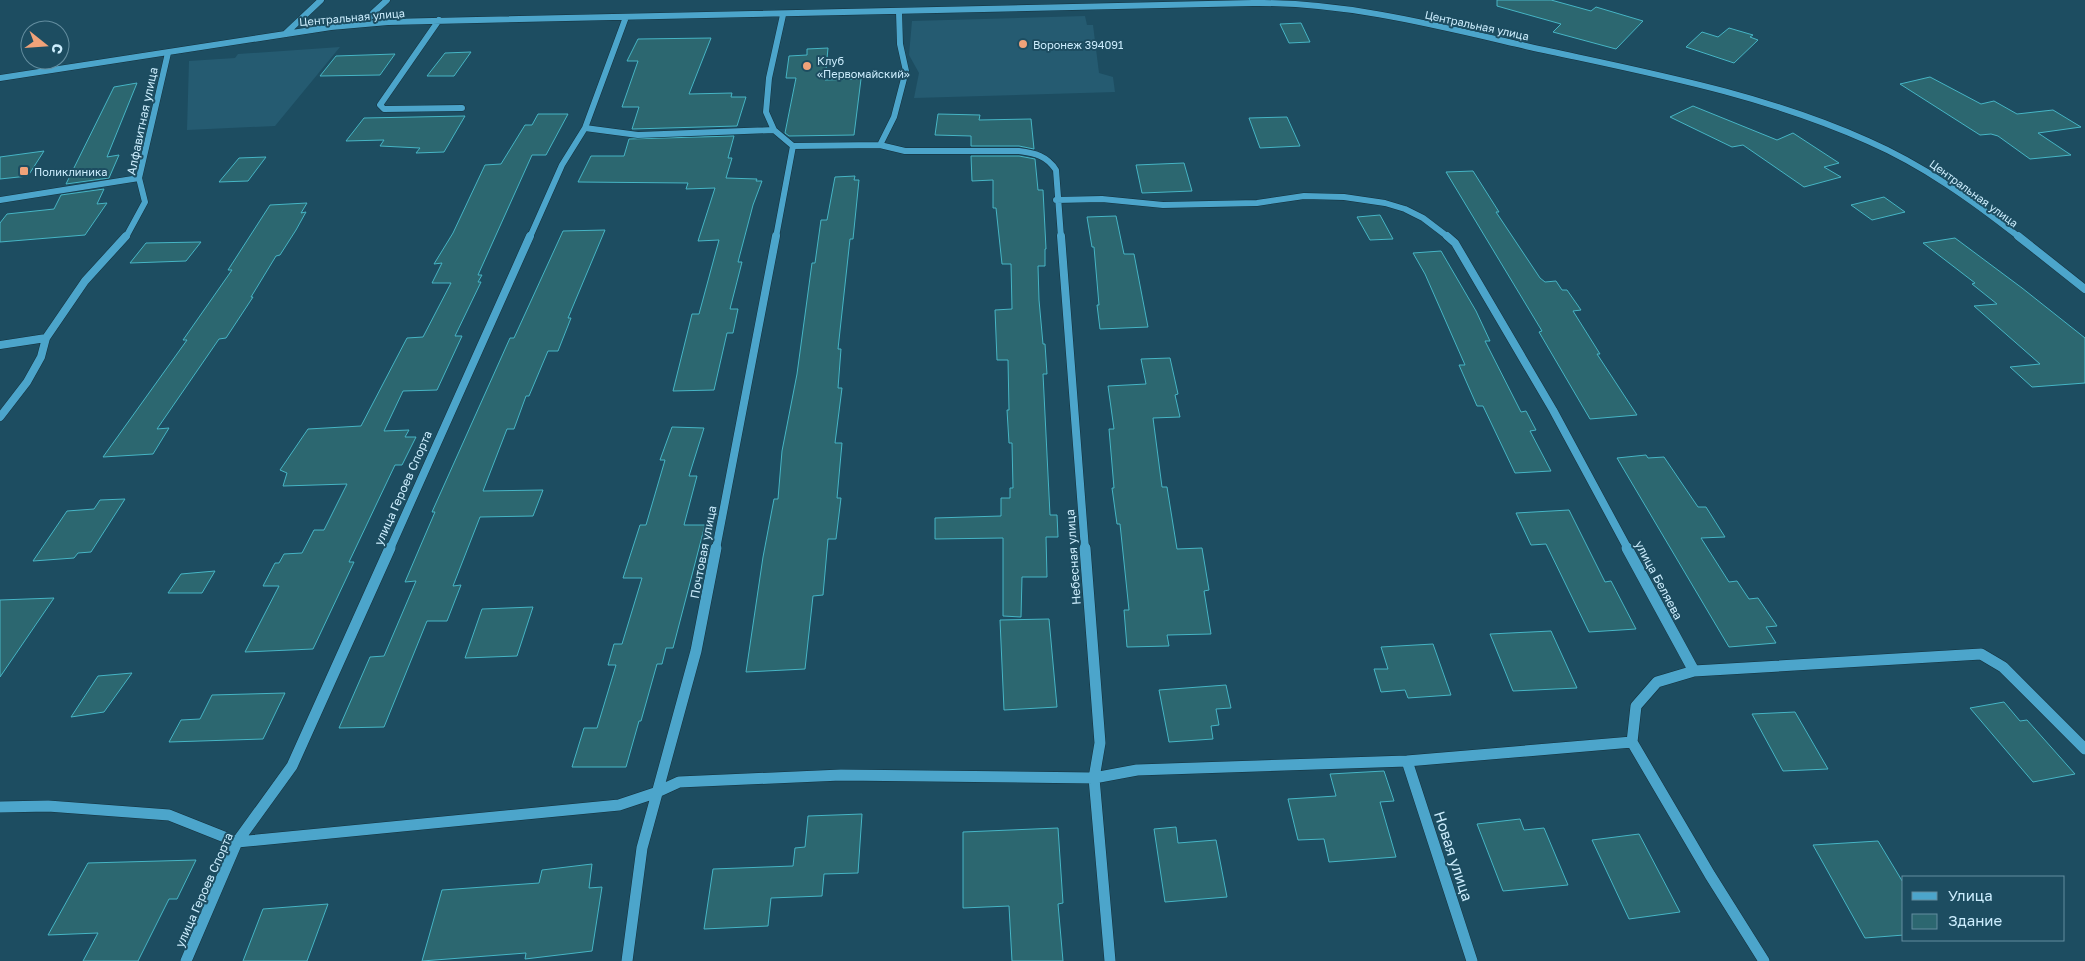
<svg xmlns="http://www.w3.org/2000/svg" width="2085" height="961" viewBox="0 0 2085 961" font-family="'Golos Text',sans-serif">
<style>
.built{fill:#255b71}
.building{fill:#2c6770;stroke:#46b5c5}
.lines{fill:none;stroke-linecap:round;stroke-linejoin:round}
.minor-far2-casing{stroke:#14313d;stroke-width:7}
.minor-far1-casing{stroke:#14313d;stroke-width:9}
.minor-casing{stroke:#14313d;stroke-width:12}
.minor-far2{stroke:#4ca5cb;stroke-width:6}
.minor-far1{stroke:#4ca5cb;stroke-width:8}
.minor{stroke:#4ca5cb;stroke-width:11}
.poi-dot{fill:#f0a279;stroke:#1d4d61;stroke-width:2}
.labels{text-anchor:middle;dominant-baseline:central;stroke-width:4;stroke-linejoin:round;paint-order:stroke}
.far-street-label{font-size:11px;fill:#ccedfd;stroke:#1d4d61}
.far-poi-label{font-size:11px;fill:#ccedfd;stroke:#1d4d61;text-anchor:start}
.street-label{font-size:12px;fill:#ccedfd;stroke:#1d4d61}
.near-street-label{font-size:15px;fill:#ccedfd;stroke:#1d4d61}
</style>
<rect width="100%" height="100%" fill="#1d4d61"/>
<path class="built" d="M1085 16 1087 25H1093L1099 73 1113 77 1115 92 914 98 919 73 909 55 912 21Z
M340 47 275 126 187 130 189 61 235 58 238 54Z"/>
<path class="building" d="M1497 0H1551L1591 11 1596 7 1643 21 1616 49 1553 32 1561 24 1497 6Z
M1301 23 1310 42 1289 43 1280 24Z
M1729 28 1753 35 1750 37 1758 40 1734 63 1686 47 1702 32 1718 37Z
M711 38 689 94 732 93 731 97H746L737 126 632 129 639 107H622L638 61H627L638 39Z
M828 48 825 80 861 79 854 135 789 136 785 133 796 78H786L789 56 807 55V49Z
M471 52 454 76H427L445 53Z
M395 54 380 75 320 76 336 56Z
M1930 77 1981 104 1994 101 2017 114 2053 110 2081 127 2038 133 2071 155 2030 159 1998 136 1991 134 1980 135 1900 84Z
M137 83 107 157 119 155 109 178 66 184 114 87Z
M1693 106 1777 140 1793 133 1839 163 1824 167 1841 177 1804 187 1743 145 1732 147 1670 117Z
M538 114H568L546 155H532L478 275H482L478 282H481L455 336H462L437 390 403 391 384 431 409 430 405 437H416L402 465H395L349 562H354L313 649 245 652 279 586H263L275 563H279L284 554 302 553 314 530H324L347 484 283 486 287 473 280 470 308 429 361 426 407 338 423 337 451 283H432L442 263 434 264 453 233 485 165 501 164 525 125H532Z
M938 114 980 115 979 120 1031 119 1034 149 1019 146H971V136L935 135Z
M465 116 444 152 416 153 420 148 380 146 384 140 346 141 364 118Z
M1287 117 1300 146 1260 148 1249 118Z
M734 136 728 158H732L726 178 757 179 756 181H762L753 205 738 262H742L730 309H738L733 333H727L714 390 673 391 692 314H699L719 240 698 241 715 188 686 189 688 183 578 182 591 156H624L629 139Z
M44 151 28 176 0 179V157Z
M971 156H1019L1035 159 1038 190H1043L1046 249H1045V266H1038L1039 300 1043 344H1045L1047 374H1043L1050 515H1057L1058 537H1046L1047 577H1022L1021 617 1003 616V538L935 539V518L1001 516V498H1010V488H1013L1012 443H1009L1007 410H1009L1008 360H997L995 310 1012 309 1011 264H1002L996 208H993V180L972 181Z
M266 157 248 181 219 182 239 158Z
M1184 163 1192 191 1142 193 1136 165Z
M1473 171 1499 212H1496L1540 278 1545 282 1556 281 1562 290H1567L1581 310 1573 311 1600 354H1597L1637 415 1590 419 1539 332 1542 331 1446 172Z
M855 176 854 180H859L853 239H850L838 349H841L838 388H842L835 443H842L837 498H841L836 539H828L823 595 813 596 805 669 746 672 763 557 774 499H778L782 451 797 374 812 263H815L821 220H827L835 177Z
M104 189 97 204 107 203 85 235 0 242V223L7 214 54 209 61 195Z
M1884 197 1905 212 1872 220 1851 205Z
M307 203 301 213 306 212 296 230 280 255 276 256 251 297H253L226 338 219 339 157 429 169 428 153 454 103 457 187 340H183L232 270H228L270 205Z
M1380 215 1393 239 1370 240 1357 217Z
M1116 216 1124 254H1134L1148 327 1100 329 1097 305H1099L1094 247H1092L1087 217Z
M605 230 568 318H571L558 351H548L529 396H526L514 429H507L483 491 543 490 533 516 480 517 453 586 461 585 447 621H427L384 727 339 728 370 657 384 656 416 581 405 582 435 512H432L510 338H514L563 231Z
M1955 238 2022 288 2085 338V383L2032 387 2010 367 2040 364 1974 306 1997 304 1972 284 1975 283 1923 243Z
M201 242 186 261 130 263 146 243Z
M1441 251 1476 311 1490 341H1485L1521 412 1526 411 1536 430 1530 431 1551 471 1515 473 1483 406H1477L1459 365H1465L1425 274 1413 253Z
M1170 358 1178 394 1175 395 1180 417 1153 418 1162 487H1167L1177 549 1202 548 1209 590 1204 591 1211 634 1167 635 1169 646 1127 647 1124 610H1129L1120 524H1117L1112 488H1114L1109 429H1114L1108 386 1146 384 1141 359Z
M672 427 704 428 689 476H697L684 525H705L673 648H666L662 664H657L641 721H639L626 767H572L584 728H597L616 665H608L614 644H622L642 578H623L640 525H646L665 460H660Z
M1646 455 1648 458 1664 457 1698 507H1706L1725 537 1701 538 1729 582 1737 581 1749 599 1758 598 1777 626 1766 627 1776 643 1729 647 1617 458Z
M125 499 91 552 78 553 74 558 33 561 67 511 94 509 100 500Z
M1569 510 1605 582 1611 581 1636 629 1589 632 1546 544 1531 545 1516 513Z
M215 571 202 593H168L181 574Z
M54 598 0 677V600Z
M533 607 517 656 465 658 482 609Z
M1049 619 1057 707 1004 710 1000 620Z
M1551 631 1577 688 1513 691 1490 634Z
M1433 644 1451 695 1408 698 1405 690 1381 692 1374 669H1388L1381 647Z
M132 673 104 712 71 717 98 676Z
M1226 685 1231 708 1216 709 1219 725 1211 726 1213 739 1169 742 1159 690Z
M285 693 263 739 169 742 181 720 200 719 212 695Z
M2004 702 2020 721 2027 720 2075 774 2033 782 1970 708Z
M1795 712 1828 769 1783 771 1752 714Z
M1384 771 1394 801 1380 802 1396 857 1329 862 1324 839 1298 840 1288 799 1336 796 1330 774Z
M862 814 858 873 824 874 822 896 771 898 768 926 704 929 713 869 793 866 795 848 805 847 808 816Z
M1520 819 1524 830 1544 828 1568 885 1503 891 1477 824Z
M1176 827 1178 843 1216 840 1227 897 1165 902 1154 829Z
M1058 828 1063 903 1058 904 1063 961H1012L1009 906 963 908V832Z
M1639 834 1680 912 1629 919 1592 840Z
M1878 841 1904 884V935L1865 938 1813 845Z
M196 860 177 899H169L138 961H83L98 933 48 935 88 863Z
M592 864 589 888 602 887 592 951 525 959 526 953 422 961 442 890 539 883 542 870Z
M328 904 307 961H243L263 909Z"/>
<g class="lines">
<defs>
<path id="minor-far2" d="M439 20 380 105 384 109 462 108
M366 23 373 13 387 0
M285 34 321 0
M0 78 331 27 388 22 1253 3C1347 2 1439 26 1530 47 1644 72 1761 93 1868 141 1923 165 1972 200 2019 237
M585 128 638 135 774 130 793 146 880 145 905 151H1019C1035 153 1047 156 1056 170L1061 237
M774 130 766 112 769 78 783 15
M880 145 894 117 906 71 900 44 899 12
M0 200 139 178
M1056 200 1102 199 1163 205 1257 203 1304 196 1344 197 1385 203 1405 209 1423 218 1448 237
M126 237 145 202 139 178 168 53
M530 237 562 165 585 128 626 17
M776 237 793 146"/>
<path id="minor-far1" d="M1061 236 1085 549
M1447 236 1455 243 1553 410 1628 549
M2018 236 2085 289
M0 345 46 338
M0 417 27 382 41 357 46 338 85 281 126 236
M390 549 530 236
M716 549 776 236"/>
<path id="minor" d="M1085 548 1100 743 1094 778 1110 961
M1627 548 1694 671 1657 682 1636 706 1632 742 1710 875 1764 961
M1694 671 1981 654 2003 667 2085 749
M1407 761 1472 961
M0 807 48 806 169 815 237 842 619 805 655 793 679 782 841 775 1094 778 1137 770 1407 761 1632 742
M186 961 237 842 292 766 390 548
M627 961 642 848 696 651 716 548"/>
</defs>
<use href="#minor-far2" class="minor-far2-casing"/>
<use href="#minor-far1" class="minor-far1-casing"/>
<use href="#minor" class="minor-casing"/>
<use href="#minor-far2" class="minor-far2"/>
<use href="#minor-far1" class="minor-far1"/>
<use href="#minor" class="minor"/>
</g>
<g class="poi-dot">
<circle cx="1023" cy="44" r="5"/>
<circle cx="807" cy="66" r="5"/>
<rect x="19" y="166" width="10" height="10" rx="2.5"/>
</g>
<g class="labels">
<g class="far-street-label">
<text transform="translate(352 17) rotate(-5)">Центральная улица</text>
<text transform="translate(1477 25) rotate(12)">Центральная улица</text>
<text transform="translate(1974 193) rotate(36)">Центральная улица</text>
</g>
<g class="far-poi-label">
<text x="1033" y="44">Воронеж 394091</text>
<text x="817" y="60">Клуб<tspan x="817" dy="13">«Первомайский»</tspan></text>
<text x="34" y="171">Поликлиника</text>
</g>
<g class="street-label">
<text transform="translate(142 121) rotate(-78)">Алфавитная улица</text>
<text transform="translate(403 488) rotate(-66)">улица Героев Спорта</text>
<text transform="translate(703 552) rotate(-79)">Почтовая улица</text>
<text transform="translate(1073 557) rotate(-94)">Небесная улица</text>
<text transform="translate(1659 580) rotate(62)">улица Беляева</text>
<text transform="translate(204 890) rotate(-66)">улица Героев Спорта</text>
</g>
<g class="near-street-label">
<text transform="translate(1454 856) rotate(72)">Новая улица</text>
</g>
</g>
<rect x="1902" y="876" width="162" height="65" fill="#1d4d61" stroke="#638d9f"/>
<rect x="1912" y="892" width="25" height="8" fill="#4ca5cb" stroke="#638d9f"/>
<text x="1948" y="901" font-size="15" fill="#ccedfd">Улица</text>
<rect x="1912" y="914" width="25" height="15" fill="#2c6770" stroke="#638d9f"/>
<text x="1948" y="926" font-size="15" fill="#ccedfd">Здание</text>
<g transform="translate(45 45) rotate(107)"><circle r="24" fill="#1d4d61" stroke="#638d9f"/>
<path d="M0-4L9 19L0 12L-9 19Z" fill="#f0a279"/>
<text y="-8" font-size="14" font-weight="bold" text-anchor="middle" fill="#ccedfd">С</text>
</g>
</svg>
